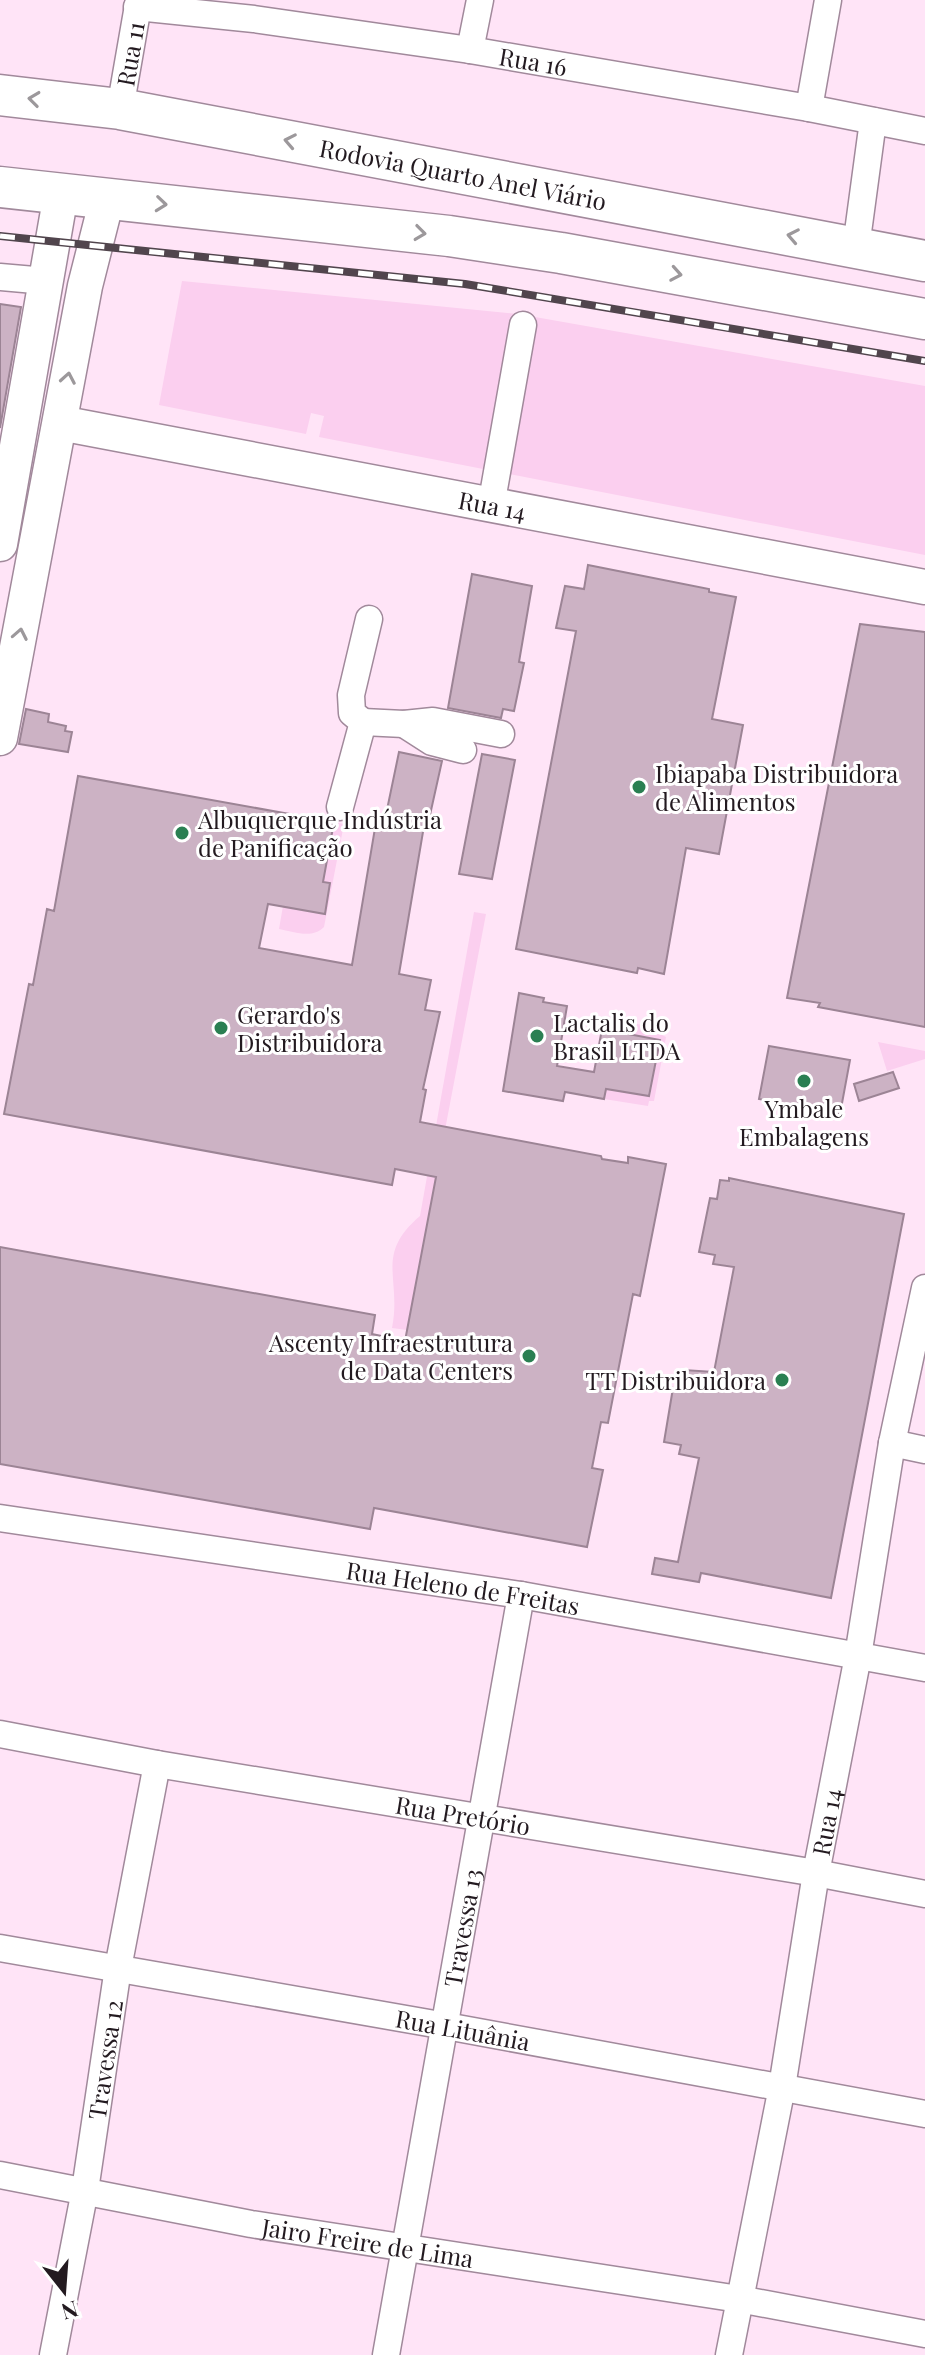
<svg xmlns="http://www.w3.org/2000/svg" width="925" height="2355" viewBox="0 0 925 2355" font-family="'Playfair Display',serif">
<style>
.green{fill:#fbcfef}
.building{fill:#ccb2c4;stroke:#9c8495;stroke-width:2}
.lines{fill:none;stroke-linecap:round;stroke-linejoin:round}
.minor-casing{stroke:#a1899b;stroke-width:29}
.major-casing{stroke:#a1899b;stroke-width:37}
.highway-casing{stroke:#a1899b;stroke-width:43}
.minor{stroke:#fff;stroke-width:26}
.major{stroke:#fff;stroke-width:34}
.highway{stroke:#fff;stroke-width:40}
.rail-casing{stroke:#51454d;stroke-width:8}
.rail{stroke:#fff;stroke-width:5;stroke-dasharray:15;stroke-linecap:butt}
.oneway{stroke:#9c989b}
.poi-dot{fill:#2a7f52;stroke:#fff;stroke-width:3}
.labels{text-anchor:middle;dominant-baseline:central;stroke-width:6;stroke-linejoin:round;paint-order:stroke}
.street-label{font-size:24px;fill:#231a20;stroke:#fff}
.poi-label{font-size:24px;fill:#231a20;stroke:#fff;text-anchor:start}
</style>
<rect width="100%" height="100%" fill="#ffe4f7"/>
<path class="green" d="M182 281 518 314 925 386V555L319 437 324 416 311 413 306 434 159 405Z
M334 822 344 824 324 927C312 939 295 932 279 929L283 906 324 914 330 883 284 875 327 859Z
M474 912 486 914 407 1330 392 1328C402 1278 374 1255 420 1216Z
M617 1020 663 1029 662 1035 666 1037 654 1101H649L648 1106 604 1099 606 1089 650 1096 660 1041 615 1032Z
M878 1042 925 1051V1059L887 1071Z"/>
<path class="building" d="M0 304 21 307 0 428Z
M588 565 709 589V592L736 597 712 719 743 725 719 854 686 848 664 974 638 968 637 973 516 949 576 631 556 628 565 586 584 589Z
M472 574 532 586 519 662 524 663 514 711 503 709 501 718 448 708Z
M860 624 925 632V1027L818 1007 820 1003 787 998Z
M26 709 49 714 48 722 66 726 65 731 72 732 68 752 19 744Z
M399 752 442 761 430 815 426 814 399 974 431 980 425 1010 440 1012 423 1089 426 1090 420 1122 601 1156 602 1159 628 1163V1157L666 1164 640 1296 633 1294 608 1423 601 1422 592 1468 603 1470 587 1547 374 1508 370 1529 0 1464V1247L375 1315 372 1334 405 1341 436 1177 395 1169 392 1185 4 1114 29 984 33 985 47 909 54 911 78 776 334 822 323 882 330 883 325 914 268 904 259 948 352 965 375 828 383 829Z
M482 754 515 760 492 879 459 874Z
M519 993 544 998 543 1002 567 1006 557 1066 594 1072 602 1029 660 1040 649 1096 606 1089 604 1099 565 1092 563 1101 503 1091Z
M769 1046 850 1060 840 1114 759 1099Z
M893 1072 899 1088 859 1101 854 1084Z
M729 1178 904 1214 831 1598 701 1573 699 1582 652 1574 655 1558 678 1562 699 1458 679 1454 681 1445 664 1442 673 1388 680 1389 684 1370 714 1372 734 1267 713 1264 715 1255 699 1252 710 1198 717 1199 720 1180 729 1181Z"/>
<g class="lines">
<defs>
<g id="minor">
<path id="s1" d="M137 7 254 19 470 50 809 108 925 131"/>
<path d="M470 50 480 0"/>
<path d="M809 108 828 0"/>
<path id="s2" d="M120 109 139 0"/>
<path d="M856 247 873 121"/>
<path d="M0 277 46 281"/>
<path d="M491 506 523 325"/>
<path d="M363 722 404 724 433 721 501 734"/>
<path d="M404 724 432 742 463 750"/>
<path d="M340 807 363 722 352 713 351 695 369 619"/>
<path d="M892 1443 925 1450"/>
<path id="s3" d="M0 1518 521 1595 925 1668"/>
<path id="s4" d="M0 1734 157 1764 816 1873 925 1894"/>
<path id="s5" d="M0 1948 446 2026 925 2114"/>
<path id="s6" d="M0 2175 251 2224 739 2299 925 2334"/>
<path id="s7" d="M53 2355 85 2190 118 1968 157 1764"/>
<path id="s8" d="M386 2355 521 1595"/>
<path id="s9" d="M729 2355 782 2087 816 1873 858 1656 892 1443 925 1288"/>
</g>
<g id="major">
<path id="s10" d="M60 423 925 587"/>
<path d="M0 544 61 194"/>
<path d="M0 738 85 286 107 199"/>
</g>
<g id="highway">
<path id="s11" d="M0 95 120 109 925 261"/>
<path d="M0 187 449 236 561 253 925 319"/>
</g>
</defs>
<use href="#minor" class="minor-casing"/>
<use href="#major" class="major-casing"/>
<use href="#highway" class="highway-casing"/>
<use href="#minor" class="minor"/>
<use href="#major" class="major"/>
<use href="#highway" class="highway"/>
<defs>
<path id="rail" d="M0 236 465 284 925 361"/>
</defs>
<use href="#rail" class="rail-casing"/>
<use href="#rail" class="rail"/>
</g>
<defs><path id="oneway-chevron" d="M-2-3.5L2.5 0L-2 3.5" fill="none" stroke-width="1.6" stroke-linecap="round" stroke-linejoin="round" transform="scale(2)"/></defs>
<g class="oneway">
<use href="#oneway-chevron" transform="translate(34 99) rotate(-173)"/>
<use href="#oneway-chevron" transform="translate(290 141) rotate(-169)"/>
<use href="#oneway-chevron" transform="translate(161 204) rotate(6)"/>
<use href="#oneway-chevron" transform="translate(420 233) rotate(7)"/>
<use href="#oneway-chevron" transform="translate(793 236) rotate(-169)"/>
<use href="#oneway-chevron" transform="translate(676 274) rotate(10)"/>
<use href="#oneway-chevron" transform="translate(68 378) rotate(-80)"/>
<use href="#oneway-chevron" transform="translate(20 634) rotate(-79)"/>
</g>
<g class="poi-dot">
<circle cx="639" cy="787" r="8"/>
<circle cx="182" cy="833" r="8"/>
<circle cx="221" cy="1028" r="8"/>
<circle cx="537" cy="1036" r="8"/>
<circle cx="804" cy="1081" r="8"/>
<circle cx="529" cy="1356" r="8"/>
<circle cx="782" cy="1380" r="8"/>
</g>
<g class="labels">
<g class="street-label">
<text stroke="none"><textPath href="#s2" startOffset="56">Rua 11</textPath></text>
<text stroke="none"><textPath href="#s1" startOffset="400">Rua 16</textPath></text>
<text stroke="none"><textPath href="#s11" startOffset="470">Rodovia Quarto Anel Viário</textPath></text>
<text stroke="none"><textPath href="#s10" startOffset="440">Rua 14</textPath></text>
<text stroke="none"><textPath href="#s3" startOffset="468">Rua Heleno de Freitas</textPath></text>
<text stroke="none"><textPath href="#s4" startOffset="470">Rua Pretório</textPath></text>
<text stroke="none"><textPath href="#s9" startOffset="542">Rua 14</textPath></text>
<text stroke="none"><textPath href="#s8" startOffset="434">Travessa 13</textPath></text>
<text stroke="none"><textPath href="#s5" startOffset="470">Rua Lituânia</textPath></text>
<text stroke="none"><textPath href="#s7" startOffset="300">Travessa 12</textPath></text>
<text stroke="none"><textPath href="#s6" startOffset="374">Jairo Freire de Lima</textPath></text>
</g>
<g class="poi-label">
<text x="655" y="773">Ibiapaba Distribuidora<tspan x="655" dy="28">de Alimentos</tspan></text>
<text x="198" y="819">Albuquerque Indústria<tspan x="198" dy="28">de Panificação</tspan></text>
<text x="237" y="1014">Gerardo's<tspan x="237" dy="28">Distribuidora</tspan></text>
<text x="553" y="1022">Lactalis do<tspan x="553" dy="28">Brasil LTDA</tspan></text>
<text x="804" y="1108" text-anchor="middle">Ymbale<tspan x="804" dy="28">Embalagens</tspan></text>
<text x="513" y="1342" text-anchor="end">Ascenty Infraestrutura<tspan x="513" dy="28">de Data Centers</tspan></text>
<text x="766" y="1380" text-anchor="end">TT Distribuidora</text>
</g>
</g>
<g transform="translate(64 2291) rotate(163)" stroke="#ffffff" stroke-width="6" paint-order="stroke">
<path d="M0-6L14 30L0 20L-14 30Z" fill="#231a20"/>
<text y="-12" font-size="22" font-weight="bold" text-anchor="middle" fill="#231a20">N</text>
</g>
</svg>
